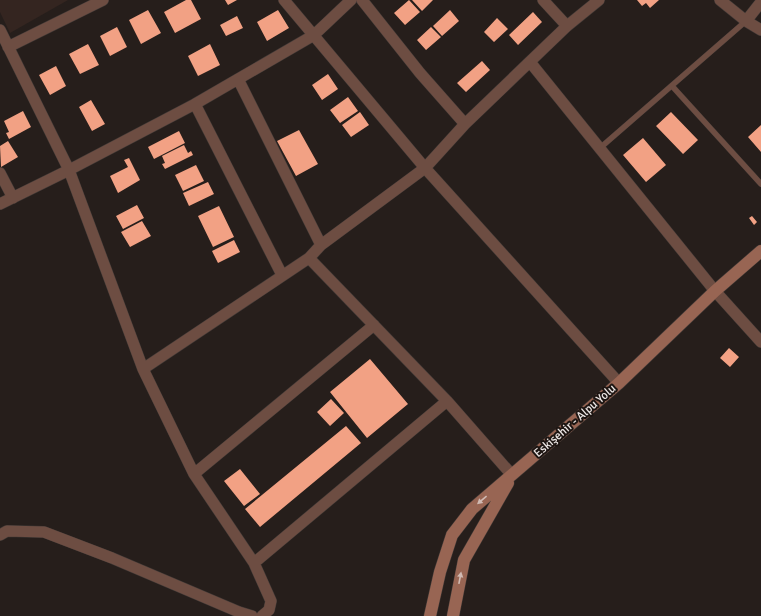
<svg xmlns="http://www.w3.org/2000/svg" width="761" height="616" viewBox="0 0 761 616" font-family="Signika,sans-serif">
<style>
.built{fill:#342520}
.building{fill:#f2a184}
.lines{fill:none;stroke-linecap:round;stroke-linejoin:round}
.lane-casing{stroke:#423a37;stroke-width:6}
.street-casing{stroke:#423a37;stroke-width:12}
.secondary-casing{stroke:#423a37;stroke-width:13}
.lane{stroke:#6d4d42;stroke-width:5.5}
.street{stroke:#6d4d42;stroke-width:11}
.secondary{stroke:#986553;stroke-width:12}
.oneway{fill:#d0bab3}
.labels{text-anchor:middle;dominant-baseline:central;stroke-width:4;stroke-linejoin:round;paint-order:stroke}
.street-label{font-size:12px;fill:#eee8e6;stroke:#1d1512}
</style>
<rect width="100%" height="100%" fill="#261e1b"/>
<path class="built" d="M0 0H68L10 33 0 12Z"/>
<path class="building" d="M186 0H191L201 19 175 33 164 12Z
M225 0H237L228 5Z
M409 0 420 12 405 25 394 13Z
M412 0H433L422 11Z
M637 0H659L650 8 646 3 642 6Z
M148 10 161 33 141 44 129 20Z
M278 10 289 28 267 41 257 22Z
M450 10 459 21 442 36 433 26Z
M533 12 542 22 518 45 509 35Z
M237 16 243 28 226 36 220 25Z
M497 18 508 29 494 42 484 32Z
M117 27 127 47 110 56 100 36Z
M431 27 441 37 426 50 417 40Z
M88 44 99 65 80 74 69 54Z
M210 44 220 65 198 76 188 56Z
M482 61 490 70 466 92 457 83Z
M56 66 66 86 50 95 39 75Z
M328 74 338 89 322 100 312 85Z
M348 97 358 111 340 123 330 110Z
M91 100 105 124 92 131 79 107Z
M23 111 31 127 9 139 6 133 9 132 4 121Z
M360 112 369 125 351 137 342 125Z
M671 112 698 140 683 154 656 126Z
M761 125V152L748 137Z
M299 130 318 164 296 176 277 141Z
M179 131 185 143 154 159 148 147Z
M643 138 666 165 646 182 623 155Z
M8 141 18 157 1 167 0 146Z
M184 145 188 153 191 151 193 155 165 169 162 164 165 163 162 156Z
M129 158 140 180 118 193 110 176 128 167 124 160Z
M196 165 204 181 183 191 175 175Z
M208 182 214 194 189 206 183 193Z
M137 205 144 218 123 229 116 216Z
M219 206 234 237 213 247 198 216Z
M752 216 757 222 754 225 749 218Z
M142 221 151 236 130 247 121 232Z
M234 240 240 252 218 263 212 251Z
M729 348 739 357 730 367 720 358Z
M370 359 408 404 367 438 330 392Z
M331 399 344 413 330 426 317 412Z
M346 426 361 443 260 527 245 509Z
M240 469 260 494 244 506 224 481Z"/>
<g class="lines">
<defs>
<path id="lane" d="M672 86 761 184
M600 148 746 21"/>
<path id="street" d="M284 0 425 168 619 383
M362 0 420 73 465 124 567 26 599 0
M543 0 567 26
M720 0 746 21 761 30
M746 21 761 2
M0 30 69 170 0 204
M8 47 103 0
M530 62 715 291 761 342
M238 79 321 245
M195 104 282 275
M0 173 13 198
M309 258 447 401
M143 369 309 258 321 245 425 168 465 124
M194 474 374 325
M0 535 7 531 44 532 112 558 239 612 252 616
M254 563 447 401 512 475
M262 616 269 610 271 601 254 563 194 474 143 369 69 170 195 104 314 35 351 0"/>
<path id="secondary" d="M430 616 440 572 452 535 472 509 619 383 715 291 761 251
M453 616 464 560 508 483"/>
</defs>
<use href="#lane" class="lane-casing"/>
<use href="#street" class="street-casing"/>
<use href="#secondary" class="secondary-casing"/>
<use href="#lane" class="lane"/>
<use href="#street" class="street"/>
<use href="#secondary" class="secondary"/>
</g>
<defs><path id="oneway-solid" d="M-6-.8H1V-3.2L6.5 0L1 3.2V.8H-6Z"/></defs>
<g class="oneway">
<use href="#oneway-solid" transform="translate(482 500) rotate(140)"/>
<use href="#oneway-solid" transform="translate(460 578) rotate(-79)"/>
</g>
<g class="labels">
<g class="street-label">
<text transform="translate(575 421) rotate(-41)">Eskişehir - Alpu Yolu</text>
</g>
</g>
</svg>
